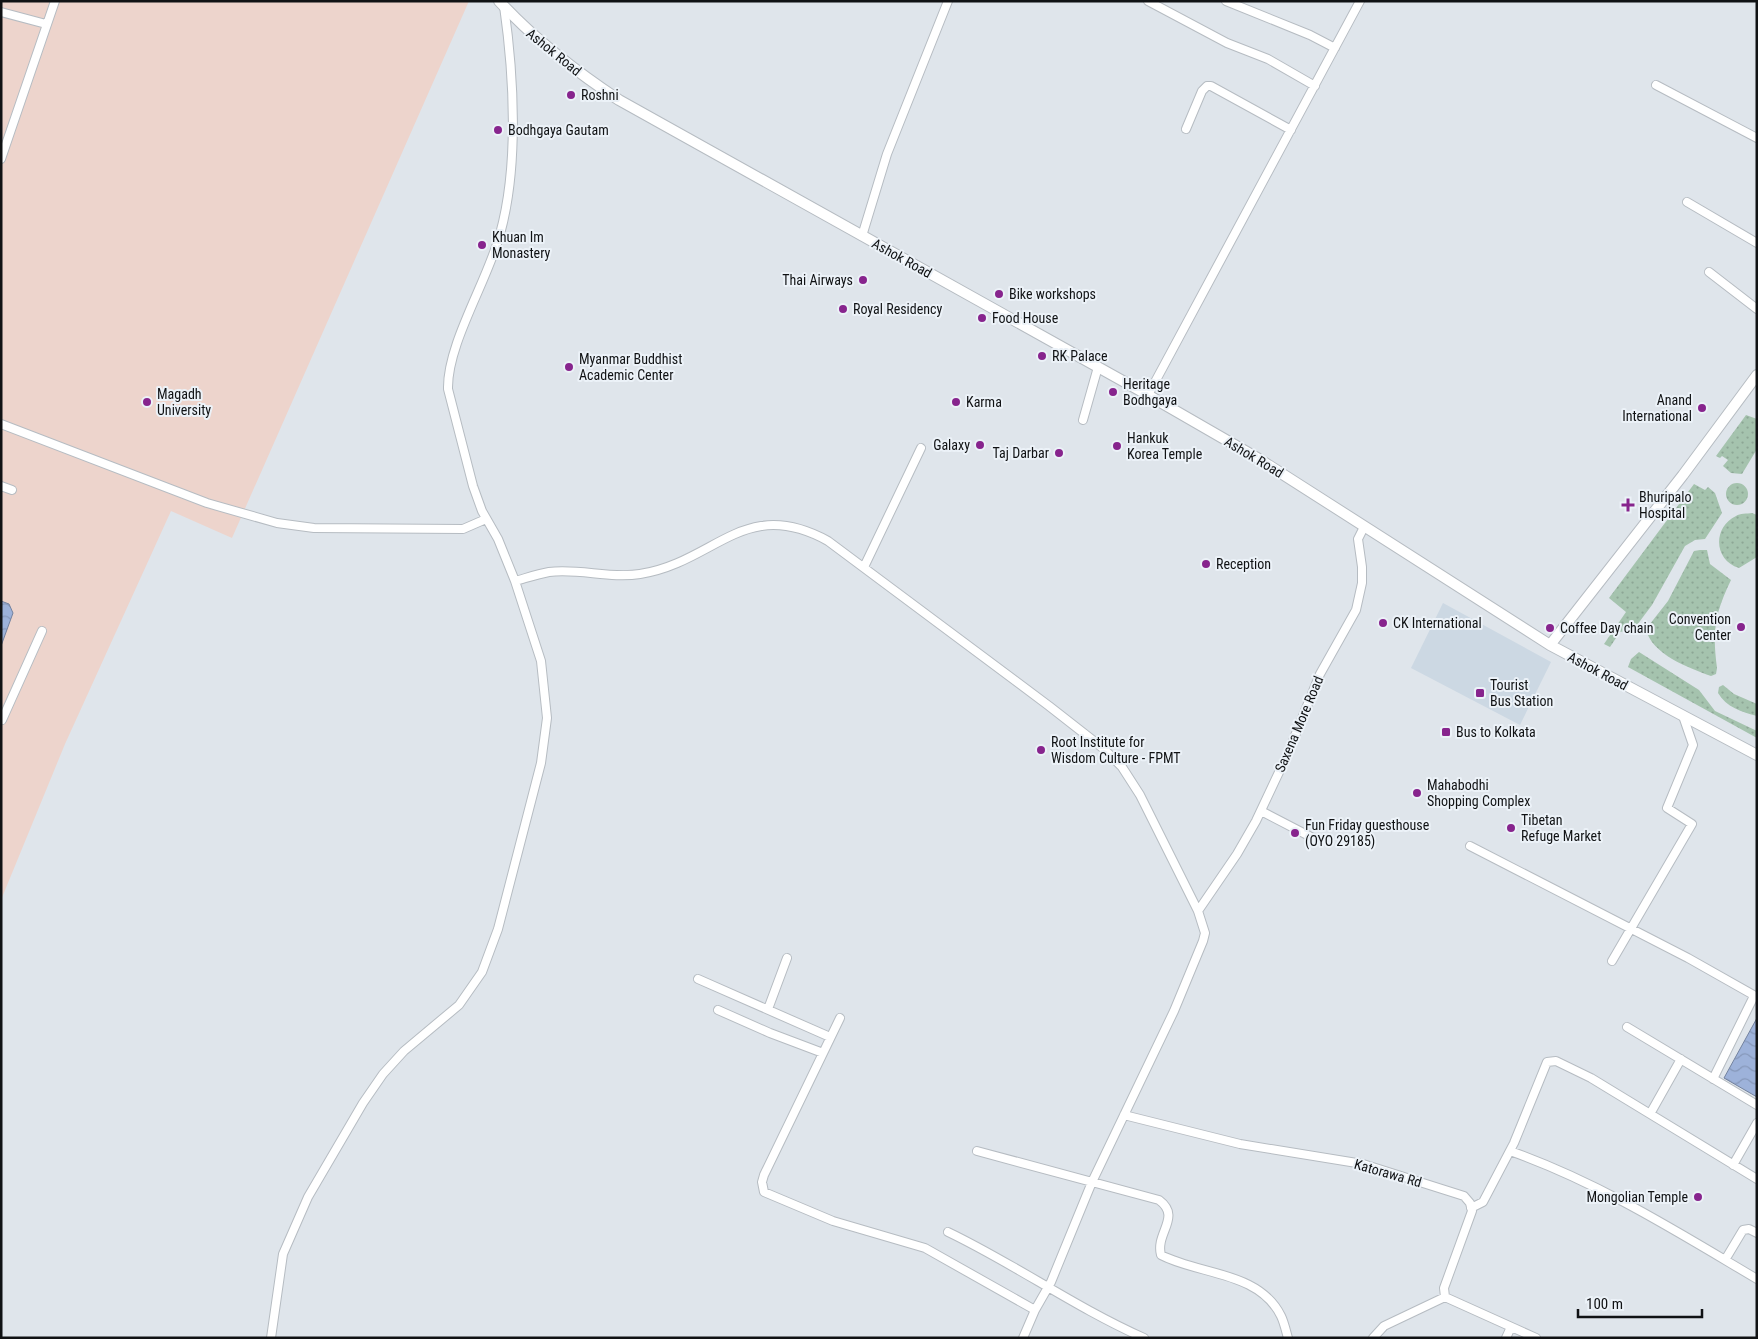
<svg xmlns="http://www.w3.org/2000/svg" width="1758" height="1339" viewBox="0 0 1758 1339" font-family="'Roboto Condensed',sans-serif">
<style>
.built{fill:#ccd8e3}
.education{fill:#edd4cc}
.grass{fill:url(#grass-dots)}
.water{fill:url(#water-waves);stroke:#73829f}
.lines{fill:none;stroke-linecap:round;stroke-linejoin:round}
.minor-casing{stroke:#b6bcc2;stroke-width:10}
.tertiary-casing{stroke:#b6bcc2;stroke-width:12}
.minor{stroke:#fff;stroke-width:8}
.tertiary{stroke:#fff;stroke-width:10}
.poi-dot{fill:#87248d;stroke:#ecf2f8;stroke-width:2}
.labels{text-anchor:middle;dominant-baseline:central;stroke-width:4;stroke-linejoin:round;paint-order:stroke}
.street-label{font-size:14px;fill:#101214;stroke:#ecf2f8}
.poi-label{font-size:14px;fill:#101214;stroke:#ecf2f8;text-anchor:start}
</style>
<defs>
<pattern id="grass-dots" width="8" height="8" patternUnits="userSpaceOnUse" patternTransform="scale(1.25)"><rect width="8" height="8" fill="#a5c3ae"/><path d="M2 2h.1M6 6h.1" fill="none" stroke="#8da695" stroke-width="1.8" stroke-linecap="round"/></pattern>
<pattern id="water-waves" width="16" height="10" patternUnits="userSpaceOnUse" patternTransform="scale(1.25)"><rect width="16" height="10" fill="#9db2da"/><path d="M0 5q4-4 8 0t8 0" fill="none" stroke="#8698ba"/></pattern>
</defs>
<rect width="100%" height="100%" fill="#dfe5eb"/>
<path class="built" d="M1443 603 1551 662 1520 725 1411 668Z"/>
<path class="education" d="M1 1H469L232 538 171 511 65 744 1 900Z"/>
<path class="grass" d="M1746 415 1757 419V449L1742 474 1731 473 1723 466 1728 460 1722 456 1720 458 1716 456Z
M1726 494a11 11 0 1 1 22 0a11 11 0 1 1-22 0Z
M1694 484 1705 490 1708 487 1715 493 1722 513 1705 539 1695 540 1685 546 1652 605 1634 629 1620 632 1610 647 1604 644 1626 612 1609 598Z
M1752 513 1757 515V557L1739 568C1714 560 1712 528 1736 516 1740 513 1747 514 1752 513Z
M1700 550H1707L1710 564 1731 580C1715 613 1712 631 1717 668L1716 674 1711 676C1689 668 1651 654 1646 629L1668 601 1694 551Z
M1639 652 1699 690 1715 711 1757 731V738L1628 667 1631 659Z
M1723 685 1734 694 1757 704V716C1742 712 1726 707 1718 693L1719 687Z"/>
<path class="water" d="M1 601 9 604 13 613 1 646Z
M1757 1018V1097L1724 1078Z"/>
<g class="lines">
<defs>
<path id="minor" d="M1148 1 1227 43 1268 59 1315 86
M1226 1 1310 35 1335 48
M1 12 46 24
M1656 85 1757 138
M1186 129 1202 91 1207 86H1211L1291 130
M1 159 55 1
M1687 202 1757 243
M862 236 887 154 948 1
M1709 272 1757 309
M1148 395 1360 1
M1083 420 1098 367
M1 424 207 503 277 523 314 528 463 529 486 519
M1 486 12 490
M864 567 921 448
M515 581C526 578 538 574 549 572 579 568 610 579 640 574 716 562 744 495 828 541L1049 706 1104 749 1122 767 1140 795 1198 911 1205 933 1203 941 1174 1011 1092 1182 1051 1282 1035 1310 1023 1338
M2 720 42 631
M1261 811 1313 838
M1470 846 1688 958 1757 997
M1198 911 1237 854 1256 821 1288 753 1320 674 1356 610 1362 583V567L1358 539 1364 527
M1612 961 1692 824 1667 808 1693 745 1683 716
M698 979 830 1037
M768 1009 787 958
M718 1010 770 1033 823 1053
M840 1018 764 1175 762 1182 764 1192 833 1221 925 1248 1035 1310
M1627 1027 1757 1105
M1713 1079 1754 996
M1650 1114 1681 1059
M1124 1115 1240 1144 1363 1164 1464 1196 1470 1203 1472 1211 1444 1288 1445 1297 1384 1326 1373 1338
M977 1151 1159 1200C1182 1217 1155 1233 1161 1255 1199 1275 1259 1271 1281 1316 1284 1322 1286 1331 1288 1338
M1510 1151C1598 1182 1676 1231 1757 1279
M1733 1165 1757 1123
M1471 1208 1483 1202 1514 1143 1547 1062 1556 1061 1591 1078 1757 1179
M948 1232C1015 1264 1076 1308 1144 1338
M1725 1260 1743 1230 1749 1229 1757 1233
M1445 1297 1536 1338
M271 1338 283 1254 308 1197 363 1103 383 1074 404 1051 459 1005 482 972 498 929 541 763 547 718 541 661 515 581 498 539 482 511 473 486 448 389C447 344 488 280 500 234 519 166 514 76 504 6
M1506 1338 1511 1327"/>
<path id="tertiary" d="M499 1C535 40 575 71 619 100L1148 395 1259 459 1550 645 1757 755
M1550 645 1683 475 1757 375"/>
</defs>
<use href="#minor" class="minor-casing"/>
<use href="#tertiary" class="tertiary-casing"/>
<use href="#minor" class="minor"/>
<use href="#tertiary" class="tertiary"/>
</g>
<g class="poi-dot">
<circle cx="571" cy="95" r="5"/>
<circle cx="498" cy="130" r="5"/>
<circle cx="482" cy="245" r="5"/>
<circle cx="863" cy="280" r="5"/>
<circle cx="999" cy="294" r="5"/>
<circle cx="843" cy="309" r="5"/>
<circle cx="982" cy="318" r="5"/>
<circle cx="1042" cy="356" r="5"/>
<circle cx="569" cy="367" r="5"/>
<circle cx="1113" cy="392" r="5"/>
<circle cx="147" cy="402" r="5"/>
<circle cx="956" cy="402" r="5"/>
<circle cx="1702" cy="408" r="5"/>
<circle cx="980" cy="445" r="5"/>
<circle cx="1117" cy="446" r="5"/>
<circle cx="1059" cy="453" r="5"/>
<path d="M1625.5 497.5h5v5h5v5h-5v5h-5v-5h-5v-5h5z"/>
<circle cx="1206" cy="564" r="5"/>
<circle cx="1383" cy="623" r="5"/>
<circle cx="1741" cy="627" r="5"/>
<circle cx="1550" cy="628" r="5"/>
<rect x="1475" y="688" width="10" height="10" rx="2.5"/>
<rect x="1441" y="727" width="10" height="10" rx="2.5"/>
<circle cx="1041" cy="750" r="5"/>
<circle cx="1417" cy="793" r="5"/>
<circle cx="1511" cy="828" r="5"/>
<circle cx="1295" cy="833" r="5"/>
<circle cx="1698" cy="1197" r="5"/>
</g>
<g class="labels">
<g class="street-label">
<text transform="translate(554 52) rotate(39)">Ashok Road</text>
<text transform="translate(902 258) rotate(29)">Ashok Road</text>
<text transform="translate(1254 457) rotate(31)">Ashok Road</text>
<text transform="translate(1598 671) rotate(28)">Ashok Road</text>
<text transform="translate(1299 724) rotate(-67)">Saxena More Road</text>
<text transform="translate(1388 1173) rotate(16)">Katorawa Rd</text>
</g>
<g class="poi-label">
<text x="581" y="95">Roshni</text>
<text x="508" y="130">Bodhgaya Gautam</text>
<text x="492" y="237">Khuan Im<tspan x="492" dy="16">Monastery</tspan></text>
<text x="853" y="280" text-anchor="end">Thai Airways</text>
<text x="1009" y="294">Bike workshops</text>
<text x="853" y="309">Royal Residency</text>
<text x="992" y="318">Food House</text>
<text x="1052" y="356">RK Palace</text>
<text x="579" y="359">Myanmar Buddhist<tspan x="579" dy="16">Academic Center</tspan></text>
<text x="1123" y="384">Heritage<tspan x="1123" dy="16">Bodhgaya</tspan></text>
<text x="157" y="394">Magadh<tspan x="157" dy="16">University</tspan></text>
<text x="1692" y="400" text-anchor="end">Anand<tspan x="1692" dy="16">International</tspan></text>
<text x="966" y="402">Karma</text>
<text x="1127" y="438">Hankuk<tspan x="1127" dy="16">Korea Temple</tspan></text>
<text x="970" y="445" text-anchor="end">Galaxy</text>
<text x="1049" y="453" text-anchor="end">Taj Darbar</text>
<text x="1639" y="497">Bhuripalo<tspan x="1639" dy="16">Hospital</tspan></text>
<text x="1216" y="564">Reception</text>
<text x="1731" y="619" text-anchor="end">Convention<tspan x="1731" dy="16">Center</tspan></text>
<text x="1393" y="623">CK International</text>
<text x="1560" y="628">Coffee Day chain</text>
<text x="1490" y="685">Tourist<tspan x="1490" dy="16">Bus Station</tspan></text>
<text x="1456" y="732">Bus to Kolkata</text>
<text x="1051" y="742">Root Institute for<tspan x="1051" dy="16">Wisdom Culture - FPMT</tspan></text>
<text x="1427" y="785">Mahabodhi<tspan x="1427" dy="16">Shopping Complex</tspan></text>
<text x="1521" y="820">Tibetan<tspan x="1521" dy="16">Refuge Market</tspan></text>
<text x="1305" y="825">Fun Friday guesthouse<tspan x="1305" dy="16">(OYO 29185)</tspan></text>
<text x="1688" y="1197" text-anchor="end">Mongolian Temple</text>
</g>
</g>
<rect width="1758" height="1339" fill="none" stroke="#101214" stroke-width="5"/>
<path d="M1578 1309v8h124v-8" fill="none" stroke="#101214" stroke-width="2.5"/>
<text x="1586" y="1309" font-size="15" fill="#101214" stroke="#ecf2f8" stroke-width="4" paint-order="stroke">100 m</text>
</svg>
